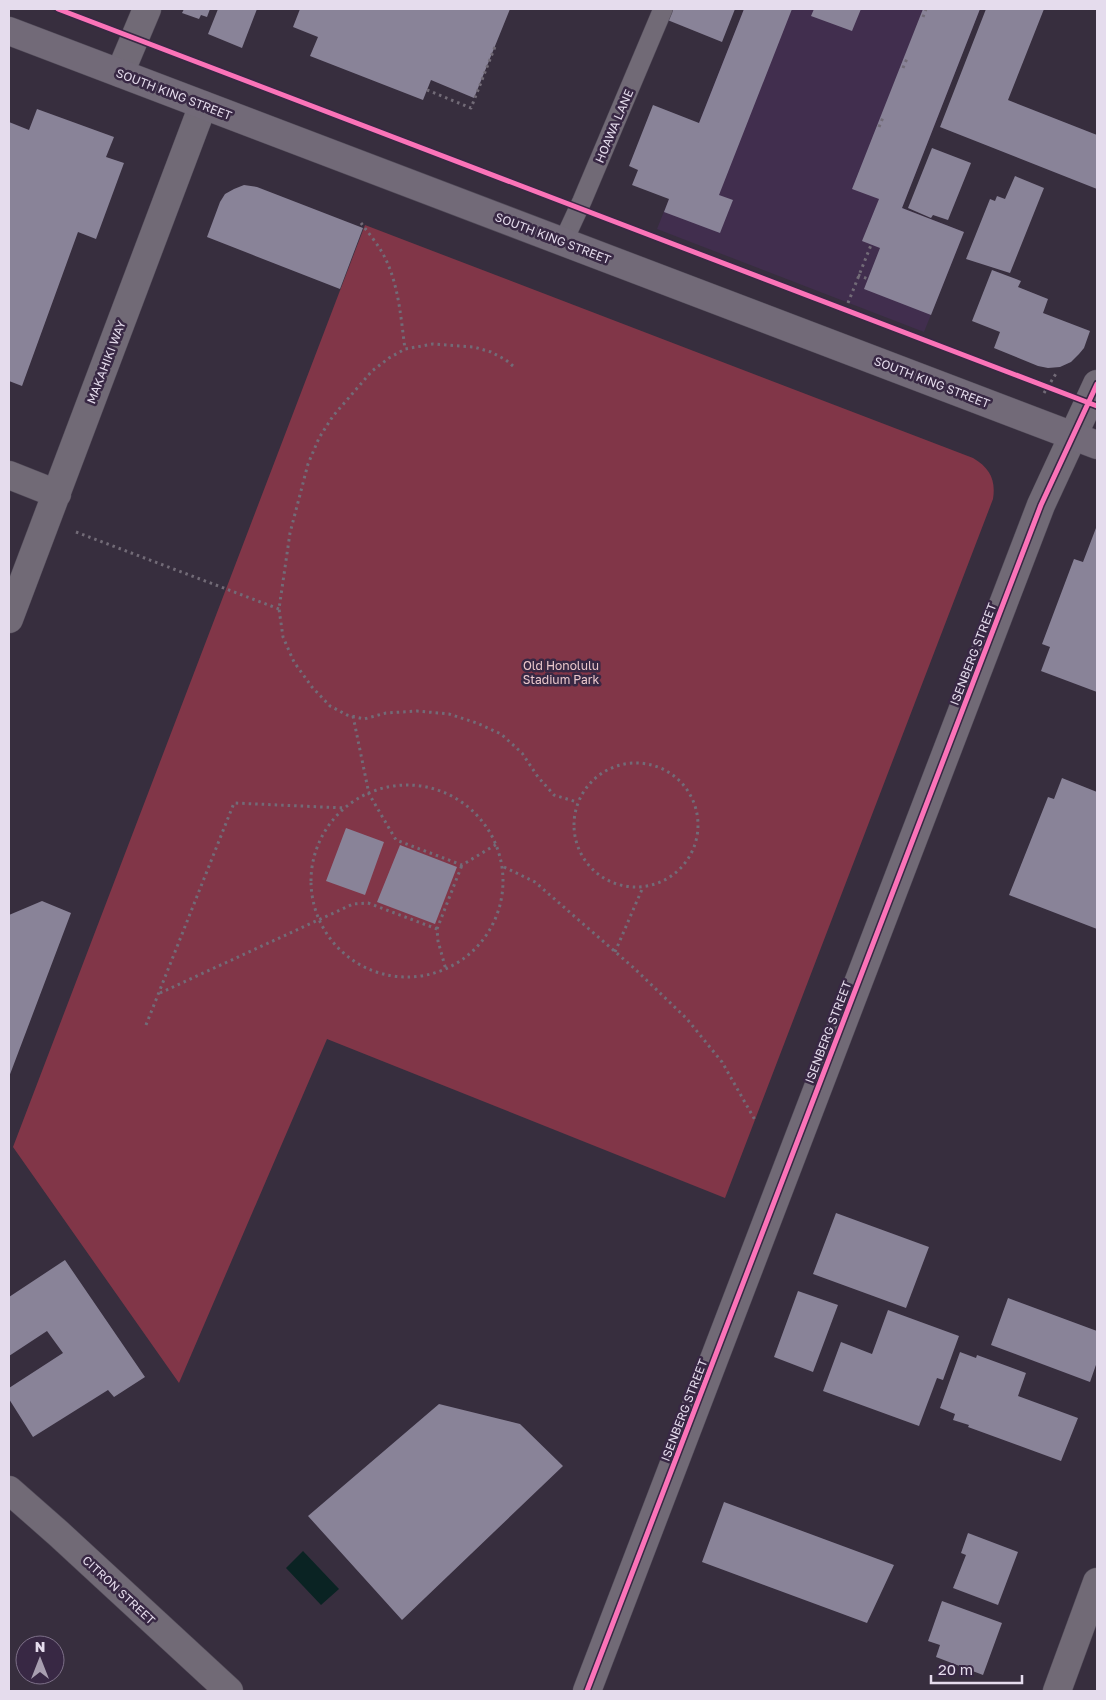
<svg xmlns="http://www.w3.org/2000/svg" width="1106" height="1700" viewBox="0 0 1106 1700" font-family="'Golos Text',sans-serif">
<style>
.built{fill:#412e4e}
.green{fill:#813648}
.water{fill:#0a2323}
.building{fill:#898398}
.lines{fill:none;stroke-linecap:round;stroke-linejoin:round}
.service-casing{stroke:#524b59;stroke-width:20}
.minor-casing{stroke:#524b59;stroke-width:29}
.tertiary-casing{stroke:#524b59;stroke-width:29}
.primary-casing{stroke:#524b59;stroke-width:29}
.path{stroke:#726b77;stroke-width:3;stroke-dasharray:2.5 4;stroke-linecap:butt}
.service{stroke:#716a76;stroke-width:19}
.minor{stroke:#716a76;stroke-width:28}
.tertiary{stroke:#716a76;stroke-width:28}
.primary{stroke:#726a78;stroke-width:28}
.cycleway-casing{stroke:#382844;stroke-width:8}
.cycleway{stroke:#fb73b8;stroke-width:5}
.labels{text-anchor:middle;dominant-baseline:central;stroke-width:5;stroke-linejoin:round;paint-order:stroke}
.street-label{font-size:12px;fill:#e5dced;stroke:#382844}
.park-label{font-size:12px;fill:#ebc8cc;stroke:#382844}
</style>
<rect width="100%" height="100%" fill="#372e3e"/>
<path class="built" d="M744 9H980L902 208 964 232 924 332 657 229Z"/>
<path class="green" d="M365 225 973 458C990 468 996 480 993 499L725 1198 327 1039 179 1383 13 1147Z"/>
<path class="water" d="M303 1551 339 1589 321 1605 286 1568Z"/>
<path class="building" d="M184 9H210L207 17 201 15 199 19 182 13Z
M218 9H257L242 48 208 34Z
M300 9H510L474 98 431 80 423 100 310 56 318 37 293 27Z
M669 9H735L722 42 665 19Z
M744 9H792L719 195 733 200 720 233 664 212 669 199 632 185 638 170 629 166 653 105 699 123Z
M814 9H861L852 31 811 16Z
M923 9H980L902 208 964 232 931 315 864 289 880 248 862 241 879 199 852 189Z
M986 9H1044L1008 100 1097 135V189L940 127Z
M37 109 114 137 106 157 124 163 96 239 78 232 22 386 9 381V122L29 130Z
M932 148 971 163 948 220 933 215 931 218 908 208Z
M1015 176 1044 188 1010 273 966 259 990 199 995 201 997 196 1005 199Z
M244 185 257 187 363 228 340 289 207 237 220 202 225 194 234 189Z
M992 270 1021 281 1018 287 1048 299 1043 313 1090 331 1084 348 1079 354 1071 362 1060 367 1048 368 1038 366 994 348 1000 332 972 321Z
M1096 528H1097V692L1041 671 1050 647 1042 644 1074 559 1083 562Z
M1062 778 1097 792V929L1009 895 1048 797 1054 799Z
M346 828 384 842 365 895 326 881Z
M400 845 457 867 435 924 377 902Z
M42 901 71 913 9 1077V915Z
M836 1213 929 1247 906 1308 813 1274Z
M65 1260 145 1377 114 1397 108 1390 33 1437 9 1399V1388L63 1353 47 1331 9 1356V1297Z
M798 1291 838 1305 813 1372 774 1357Z
M1008 1298 1097 1331V1362L1090 1382 991 1345Z
M888 1310 959 1336 943 1380 937 1378 919 1426 823 1391 841 1342 872 1354Z
M960 1352 976 1358 977 1355 1026 1373 1018 1396 1078 1418 1061 1461 968 1427 969 1425 953 1420 955 1414 940 1408Z
M439 1404 520 1424 563 1466 402 1620 308 1516Z
M724 1502 894 1565 867 1623 702 1562Z
M968 1533 1018 1552 998 1605 953 1588 966 1555 961 1553Z
M942 1601 1002 1623 983 1675 936 1657 940 1645 928 1641Z"/>
<g class="lines">
<defs>
<path id="service" d="M563 242 582 201 663 9"/>
<path id="minor" d="M120 73 147 9
M9 475 57 494
M9 619 203 105
M1057 1691 1097 1582"/>
<path id="tertiary" d="M9 1490 59 1534 229 1691
M587 1691 1041 505 1097 384"/>
<path id="primary" d="M9 31 1097 445"/>
</defs>
<use href="#service" class="service-casing"/>
<use href="#minor" class="minor-casing"/>
<use href="#tertiary" class="tertiary-casing"/>
<use href="#primary" class="primary-casing"/>
<path class="path" d="M923 17 926 9
M903 68 908 56
M427 90 471 108 496 44
M879 127 884 115
M361 223C370 235 381 248 387 262 399 289 401 319 405 349
M858 275 868 279
M848 303 871 245
M513 366 506 360 491 352 474 347 433 344 405 349 389 358 372 371 333 416 319 438 308 464 290 533 279 609 283 637 294 662 312 687 330 706 347 715 364 719 386 713 417 711 449 714 477 723 501 734 522 753 538 777 554 795 577 802
M1044 393 1057 372
M76 532 279 609
M353 716 369 794 396 840 462 865 497 844
M574 825a62 62 0 1 1 124 0a62 62 0 1 1-124 0Z
M311 881a96 96 0 1 1 192 0a96 96 0 1 1-192 0Z
M504 867 535 882 635 969 687 1019 722 1062 755 1120
M437 929 462 865
M615 952 643 887
M160 993 353 904 368 903 437 929 438 941 446 970
M146 1025 234 803 345 808"/>
<use href="#service" class="service"/>
<use href="#minor" class="minor"/>
<use href="#tertiary" class="tertiary"/>
<use href="#primary" class="primary"/>
<defs>
<path id="cycleway" d="M58 9 1097 406
M587 1691 1041 505 1097 384"/>
</defs>
<use href="#cycleway" class="cycleway-casing"/>
<use href="#cycleway" class="cycleway"/>
</g>
<g class="labels">
<g class="street-label">
<text transform="translate(174 94) rotate(21)">SOUTH KING STREET</text>
<text transform="translate(614 126) rotate(-67)">HOAWA LANE</text>
<text transform="translate(553 238) rotate(21)">SOUTH KING STREET</text>
<text transform="translate(106 362) rotate(-69)">MAKAHIKI WAY</text>
<text transform="translate(932 382) rotate(21)">SOUTH KING STREET</text>
<text transform="translate(973 654) rotate(-69)">ISENBERG STREET</text>
<text transform="translate(828 1032) rotate(-69)">ISENBERG STREET</text>
<text transform="translate(684 1410) rotate(-69)">ISENBERG STREET</text>
<text transform="translate(119 1590) rotate(43)">CITRON STREET</text>
</g>
<g class="park-label">
<text x="561" y="665">Old Honolulu<tspan x="561" dy="14">Stadium Park</tspan></text>
</g>
</g>
<rect width="1106" height="1700" fill="none" stroke="#e5dced" stroke-width="20"/>
<g transform="translate(40 1660)"><circle r="24" fill="#382844" stroke="#7d7088"/>
<path d="M0-4L9 19L0 12L-9 19Z" fill="#a89fb0"/>
<text y="-8" font-size="14" font-weight="bold" text-anchor="middle" fill="#e5dced">N</text>
</g>
<path d="M931 1675v8h91v-8" fill="none" stroke="#e5dced" stroke-width="2.5"/>
<text x="938" y="1675" font-size="15" fill="#e5dced" stroke="#382844" stroke-width="4" paint-order="stroke">20 m</text>
</svg>
